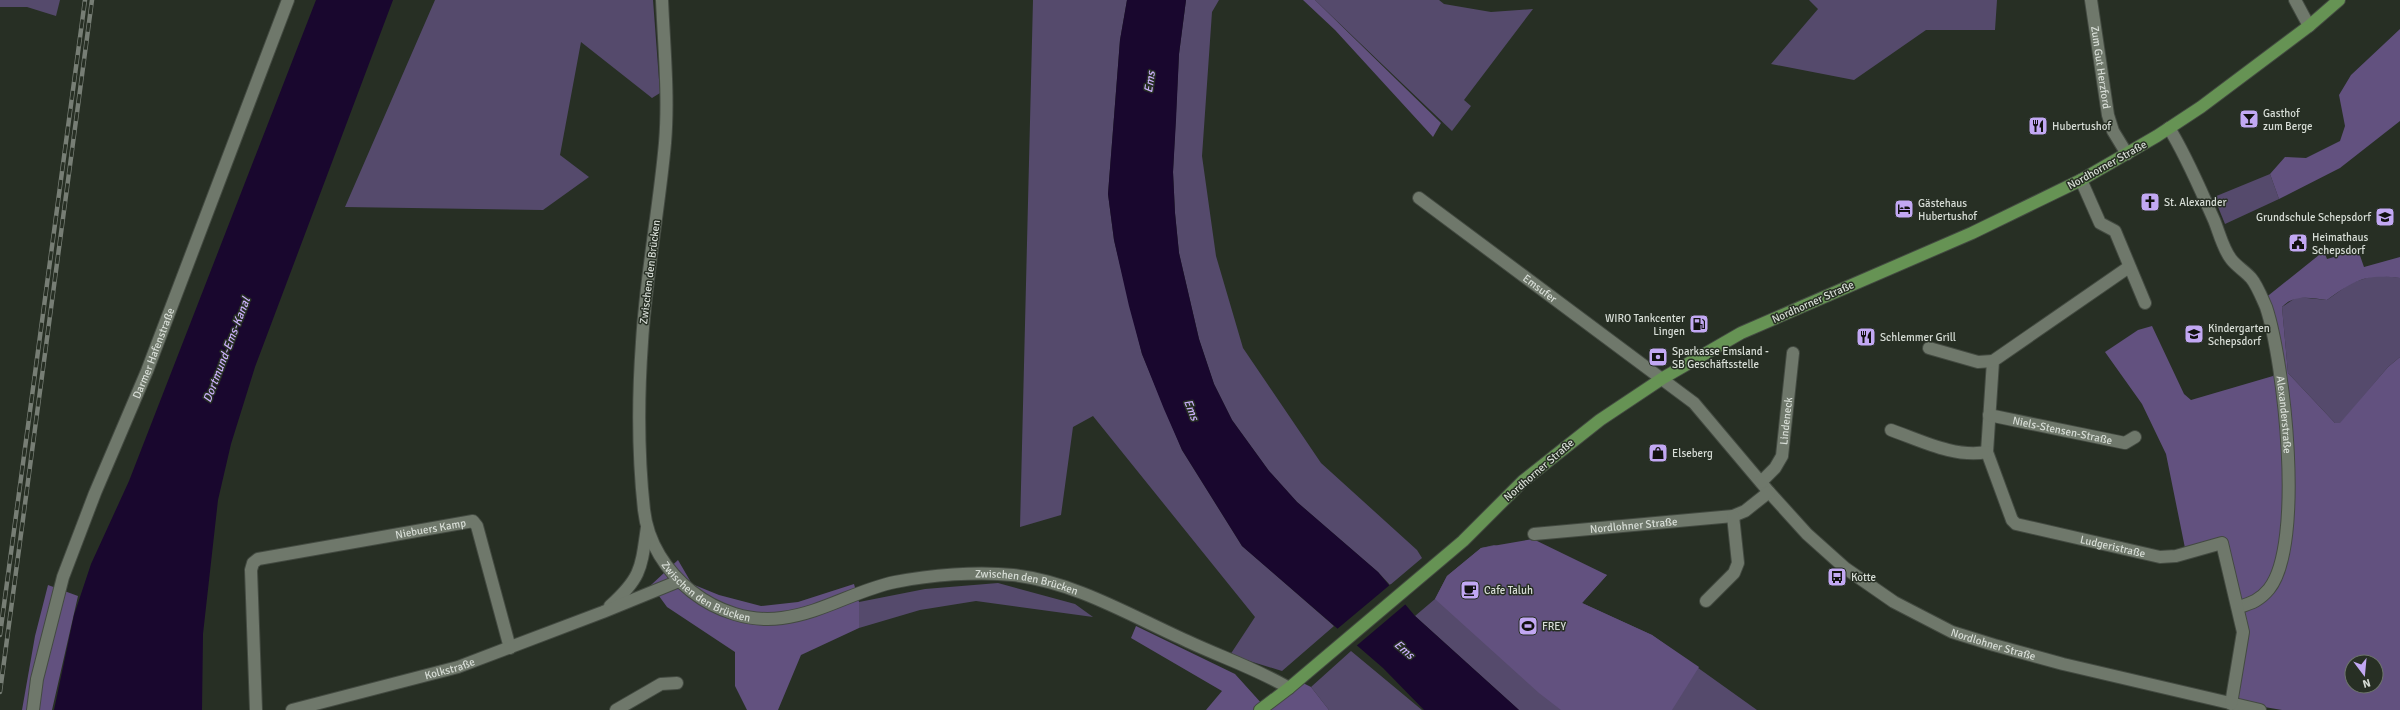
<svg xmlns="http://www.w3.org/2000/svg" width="2400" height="710" viewBox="0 0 2400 710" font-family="Signika,sans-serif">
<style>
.green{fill:#554a6c}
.forest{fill:#62517f;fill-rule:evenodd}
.water{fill:#19072e}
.pier{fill:#272f24}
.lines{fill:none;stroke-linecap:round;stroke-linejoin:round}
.minor-casing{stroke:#434a41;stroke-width:14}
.major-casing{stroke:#434a41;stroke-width:14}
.minor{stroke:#6f786b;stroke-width:12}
.major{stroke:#669354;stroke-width:12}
.rail-casing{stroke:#777e75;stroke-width:4.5}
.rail{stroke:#272f24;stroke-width:3;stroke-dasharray:9;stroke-linecap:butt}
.labels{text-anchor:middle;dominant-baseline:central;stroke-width:3;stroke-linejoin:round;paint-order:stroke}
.street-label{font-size:11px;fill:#d7ddd6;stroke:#272f24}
.poi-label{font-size:11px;fill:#d7ddd6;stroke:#272f24;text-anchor:start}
.water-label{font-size:12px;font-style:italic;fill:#cab0fa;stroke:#272f24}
</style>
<rect width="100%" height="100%" fill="#272f24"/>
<path class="green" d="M0 0H60L56 16 27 7H0Z
M435 0H653L660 93 652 98 581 42 560 155 589 177 543 210 345 207Z
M1033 0H1127L1120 40 1108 194 1114 240 1142 354 1182 450 1242 546 1334 626 1282 671 1230 655 1255 617 1093 416 1073 427 1061 515 1020 527Z
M1186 0H1219L1212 12 1202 156 1216 256 1243 348 1321 463 1417 550 1422 558 1390 585 1378 572 1297 502 1269 471 1232 420 1214 384 1199 339 1179 253 1175 213 1173 172 1179 54Z
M1315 0H1439L1444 4 1491 12 1533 9 1464 100 1471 106 1452 131Z
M1809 0H1997L1995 30H1926L1854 80 1771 64 1818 9Z
M2270 174 2279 199 2225 224 2214 197Z
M2376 275 2400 278V357L2388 367 2340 424 2335 423 2288 373 2282 307 2297 297 2327 300 2351 283Z
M1494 545 1607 575 1582 603 1652 635 1757 710H1519L1415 616 1435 599 1447 576 1481 548Z
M998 583 1075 604 1093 617 976 601 920 610 859 628V602L925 589Z
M1351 651 1422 710H1329L1311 687Z"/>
<path class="forest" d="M1303 0H1315L1441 123 1433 137 1335 30Z
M2400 29V121L2340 168 2279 199 2270 174 2285 157 2306 158 2340 141 2345 126 2339 95 2351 75Z
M2358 250 2364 267 2400 257V278C2365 274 2355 280 2327 300 2310 298 2294 294 2282 307L2288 373 2335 423H2340L2388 367 2400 357V710H2282L2235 702 2239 637 2217 541 2185 548 2166 454 2142 404 2105 352 2138 330 2152 326 2184 394 2191 400 2273 376 2278 361 2264 299 2324 251 2327 259ZM2352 662H2376V686H2352Z
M1533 539 1607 575 1582 603 1652 635 1699 667 1672 710H1561L1539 693 1435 599 1447 576 1481 548Z
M678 560 692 584 719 595 761 606 798 602 854 584 859 602V628L801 655 778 710H747L735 686V652L667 607 651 585Z
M48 585 78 596 52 710H22L35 636Z
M1136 626 1235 674 1263 705 1295 679 1311 687 1329 710H1206L1222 691 1131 638Z"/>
<path class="water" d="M316 0H393L255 367 231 444 218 500 203 634 202 710H54L74 615 91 564 129 481Z
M1127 0H1186L1179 54 1176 120 1173 172 1175 213 1179 253 1199 339 1214 384 1232 420 1269 471 1297 502 1378 572 1415 616 1519 710H1424L1383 668 1242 546 1182 450 1164 409 1142 354 1129 306 1114 240 1108 194 1120 40Z"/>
<path class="pier" d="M1391 584 1407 603 1355 647 1336 630Z"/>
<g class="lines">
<defs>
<g id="minor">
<path id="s1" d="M662 0C664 47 669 96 665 143 659 210 646 275 642 342 638 397 638 455 644 510 651 574 718 627 782 618 822 613 856 590 895 582 930 575 977 571 1013 575 1075 582 1131 616 1187 641 1221 657 1257 669 1289 688"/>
<path id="s2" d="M2091 0 2108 115 2113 131 2127 154"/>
<path d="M2295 0 2309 26"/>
<path id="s3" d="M2169 128C2187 157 2200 189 2214 220 2219 232 2223 249 2231 259 2236 266 2245 271 2251 278 2257 285 2262 298 2266 307 2284 361 2305 544 2269 589 2260 600 2252 603 2239 607"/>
<path d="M2081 180 2100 223 2115 231 2145 303"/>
<path id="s4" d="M1419 198 1694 403 1769 492 1807 534 1845 568 1894 602 1952 632 1994 645 2063 664 2260 710"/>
<path id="s5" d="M2129 267 1993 361 1987 452 2012 520 2016 524 2160 557 2176 556 2222 543 2243 632 2231 704"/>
<path d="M1929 348 1978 362 1993 361"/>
<path id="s6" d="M1989 415 2125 443 2135 437"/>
<path d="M1891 430C1922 441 1955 458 1987 452"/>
<path id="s7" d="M1761 482 1775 468 1782 456 1793 353"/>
<path id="s8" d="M1534 534 1733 516 1745 511 1769 492"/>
<path d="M1706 601 1734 573 1738 563 1733 516"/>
<path d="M610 606C642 577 641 568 647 527"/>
<path id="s9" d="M33 710 37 679 63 577 95 493 147 371 288 0"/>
<path id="s10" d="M256 710 251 570 253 563 258 559 473 521 477 526 510 648"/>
<path id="s11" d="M292 710 458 667 603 612 679 581"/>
<path d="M616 710 661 684 677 683"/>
</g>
<path id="major" d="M1260 710 1289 688 1463 541 1523 481 1600 420 1663 378 1741 333 1972 233 2081 180 2157 136 2201 107 2309 26 2339 0"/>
</defs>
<use href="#minor" class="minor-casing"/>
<use href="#major" class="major-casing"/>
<use href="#minor" class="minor"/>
<use href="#major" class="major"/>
<defs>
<path id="rail" d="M0 635 85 0
M0 692 92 0"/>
</defs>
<use href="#rail" class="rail-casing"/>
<use href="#rail" class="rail"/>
</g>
<defs>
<symbol id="bar-square" viewBox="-11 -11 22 22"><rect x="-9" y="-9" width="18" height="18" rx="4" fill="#c2a8f3" stroke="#272f24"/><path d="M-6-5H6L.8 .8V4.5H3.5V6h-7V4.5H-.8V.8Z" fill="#111"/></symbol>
<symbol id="restaurant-square" viewBox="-11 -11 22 22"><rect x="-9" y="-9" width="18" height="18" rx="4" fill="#c2a8f3" stroke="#272f24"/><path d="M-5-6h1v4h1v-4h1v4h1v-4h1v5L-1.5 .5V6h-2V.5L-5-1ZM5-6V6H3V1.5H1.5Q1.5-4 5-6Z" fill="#111"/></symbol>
<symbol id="church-square" viewBox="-11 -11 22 22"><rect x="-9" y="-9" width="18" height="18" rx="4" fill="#c2a8f3" stroke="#272f24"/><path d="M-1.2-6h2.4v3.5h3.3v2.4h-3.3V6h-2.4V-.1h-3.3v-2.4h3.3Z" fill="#111"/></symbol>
<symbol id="hotel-square" viewBox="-11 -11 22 22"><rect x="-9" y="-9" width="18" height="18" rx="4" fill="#c2a8f3" stroke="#272f24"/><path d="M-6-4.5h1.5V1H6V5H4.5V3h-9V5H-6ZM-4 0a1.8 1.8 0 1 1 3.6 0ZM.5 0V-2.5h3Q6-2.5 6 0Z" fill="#111"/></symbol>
<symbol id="school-square" viewBox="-11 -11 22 22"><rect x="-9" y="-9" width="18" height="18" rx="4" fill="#c2a8f3" stroke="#272f24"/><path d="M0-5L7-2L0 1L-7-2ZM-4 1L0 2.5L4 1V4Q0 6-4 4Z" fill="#111"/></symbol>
<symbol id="civic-square" viewBox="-11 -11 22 22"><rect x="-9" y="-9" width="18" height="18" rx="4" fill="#c2a8f3" stroke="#272f24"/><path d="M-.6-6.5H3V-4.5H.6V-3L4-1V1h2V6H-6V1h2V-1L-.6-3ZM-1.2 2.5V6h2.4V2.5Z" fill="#111"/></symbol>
<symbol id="fuel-square" viewBox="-11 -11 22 22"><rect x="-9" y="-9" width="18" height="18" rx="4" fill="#c2a8f3" stroke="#272f24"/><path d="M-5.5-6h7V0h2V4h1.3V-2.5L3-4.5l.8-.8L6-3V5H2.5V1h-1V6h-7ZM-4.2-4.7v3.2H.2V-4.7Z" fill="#111"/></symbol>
<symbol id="bank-square" viewBox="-11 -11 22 22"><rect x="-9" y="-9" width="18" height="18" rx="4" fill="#c2a8f3" stroke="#272f24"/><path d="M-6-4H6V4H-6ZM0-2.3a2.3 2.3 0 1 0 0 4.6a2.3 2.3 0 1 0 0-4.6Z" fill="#111"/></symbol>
<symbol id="shop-square" viewBox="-11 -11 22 22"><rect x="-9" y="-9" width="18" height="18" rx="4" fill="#c2a8f3" stroke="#272f24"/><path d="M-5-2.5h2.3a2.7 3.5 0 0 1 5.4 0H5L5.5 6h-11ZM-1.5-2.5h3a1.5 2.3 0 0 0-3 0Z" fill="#111"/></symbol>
<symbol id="bus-square" viewBox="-11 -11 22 22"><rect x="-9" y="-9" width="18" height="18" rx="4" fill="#c2a8f3" stroke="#272f24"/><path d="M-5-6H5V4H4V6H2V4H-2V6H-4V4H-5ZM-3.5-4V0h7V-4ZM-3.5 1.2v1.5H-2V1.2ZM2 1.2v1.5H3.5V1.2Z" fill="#111"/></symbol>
<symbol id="cafe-square" viewBox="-11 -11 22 22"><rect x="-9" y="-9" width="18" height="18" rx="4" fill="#c2a8f3" stroke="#272f24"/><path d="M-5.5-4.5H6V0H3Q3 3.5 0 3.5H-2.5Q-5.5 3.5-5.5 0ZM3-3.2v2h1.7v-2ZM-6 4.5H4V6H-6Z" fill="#111"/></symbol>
<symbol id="stadium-square" viewBox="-11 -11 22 22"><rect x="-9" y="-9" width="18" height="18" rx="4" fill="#c2a8f3" stroke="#272f24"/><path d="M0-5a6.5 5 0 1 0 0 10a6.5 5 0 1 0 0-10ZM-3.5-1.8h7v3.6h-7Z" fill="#111"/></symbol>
</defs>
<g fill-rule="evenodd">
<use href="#bar-square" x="2238" y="108" width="22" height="22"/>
<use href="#restaurant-square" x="2027" y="115" width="22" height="22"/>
<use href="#church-square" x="2139" y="191" width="22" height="22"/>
<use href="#hotel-square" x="1893" y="198" width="22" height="22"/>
<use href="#school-square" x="2374" y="206" width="22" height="22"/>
<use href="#civic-square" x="2287" y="232" width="22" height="22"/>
<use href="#fuel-square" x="1688" y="313" width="22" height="22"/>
<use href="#school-square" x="2183" y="323" width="22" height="22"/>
<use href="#restaurant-square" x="1855" y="326" width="22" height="22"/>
<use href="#bank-square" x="1647" y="346" width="22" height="22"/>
<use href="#shop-square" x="1647" y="442" width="22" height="22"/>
<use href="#bus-square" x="1826" y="566" width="22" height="22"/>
<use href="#cafe-square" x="1459" y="579" width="22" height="22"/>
<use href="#stadium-square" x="1517" y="615" width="22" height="22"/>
</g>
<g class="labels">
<g class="street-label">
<text stroke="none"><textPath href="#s2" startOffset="68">Zum Gut Herzford</textPath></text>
<text transform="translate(2107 165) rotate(-29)">Nordhorner Straße</text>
<text transform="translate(650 272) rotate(-83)">Zwischen den Brücken</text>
<text stroke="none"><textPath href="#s4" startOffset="151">Emsufer</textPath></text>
<text transform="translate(1813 302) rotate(-24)">Nordhorner Straße</text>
<text stroke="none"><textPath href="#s9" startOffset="378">Darmer Hafenstraße</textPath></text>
<text stroke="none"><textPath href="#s3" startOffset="315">Alexanderstraße</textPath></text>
<text stroke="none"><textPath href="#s7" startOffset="69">Lindeneck</textPath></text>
<text stroke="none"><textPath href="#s6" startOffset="75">Niels-Stensen-Straße</textPath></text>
<text transform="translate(1539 470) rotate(-41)">Nordhorner Straße</text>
<text stroke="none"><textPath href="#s8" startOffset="100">Nordlohner Straße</textPath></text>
<text stroke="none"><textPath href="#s10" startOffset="329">Niebuers Kamp</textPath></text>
<text stroke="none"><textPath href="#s5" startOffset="434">Ludgeristraße</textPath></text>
<text stroke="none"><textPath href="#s1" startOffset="957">Zwischen den Brücken</textPath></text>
<text stroke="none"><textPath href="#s1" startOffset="621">Zwischen den Brücken</textPath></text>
<text stroke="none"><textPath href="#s4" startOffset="735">Nordlohner Straße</textPath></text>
<text stroke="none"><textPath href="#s11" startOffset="163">Kolkstraße</textPath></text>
</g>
<g class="poi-label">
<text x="2263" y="113">Gasthof<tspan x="2263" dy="13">zum Berge</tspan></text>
<text x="2052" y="126">Hubertushof</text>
<text x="2164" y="202">St. Alexander</text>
<text x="1918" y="203">Gästehaus<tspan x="1918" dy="13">Hubertushof</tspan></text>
<text x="2371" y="217" text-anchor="end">Grundschule Schepsdorf</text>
<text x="2312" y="237">Heimathaus<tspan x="2312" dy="13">Schepsdorf</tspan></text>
<text x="1685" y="318" text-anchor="end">WIRO Tankcenter<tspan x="1685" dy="13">Lingen</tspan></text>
<text x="2208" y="328">Kindergarten<tspan x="2208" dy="13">Schepsdorf</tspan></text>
<text x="1880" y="337">Schlemmer Grill</text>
<text x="1672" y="351">Sparkasse Emsland -<tspan x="1672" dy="13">SB Geschäftsstelle</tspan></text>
<text x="1672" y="453">Elseberg</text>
<text x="1851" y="577">Kotte</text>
<text x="1484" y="590">Cafe Taluh</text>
<text x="1542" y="626">FREY</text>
</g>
<g class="water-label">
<text transform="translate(1150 82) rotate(-82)">Ems</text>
<text transform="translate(227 350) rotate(-69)">Dortmund-Ems-Kanal</text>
<text transform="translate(1191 410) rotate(68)">Ems</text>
<text transform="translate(1404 650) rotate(41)">Ems</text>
</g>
</g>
<g transform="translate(2364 674) rotate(164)"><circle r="19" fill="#272f24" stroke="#6d756b"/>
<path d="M0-3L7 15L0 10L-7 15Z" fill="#c2a8f3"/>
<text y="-6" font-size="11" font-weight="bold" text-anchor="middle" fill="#d7ddd6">N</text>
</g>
</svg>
